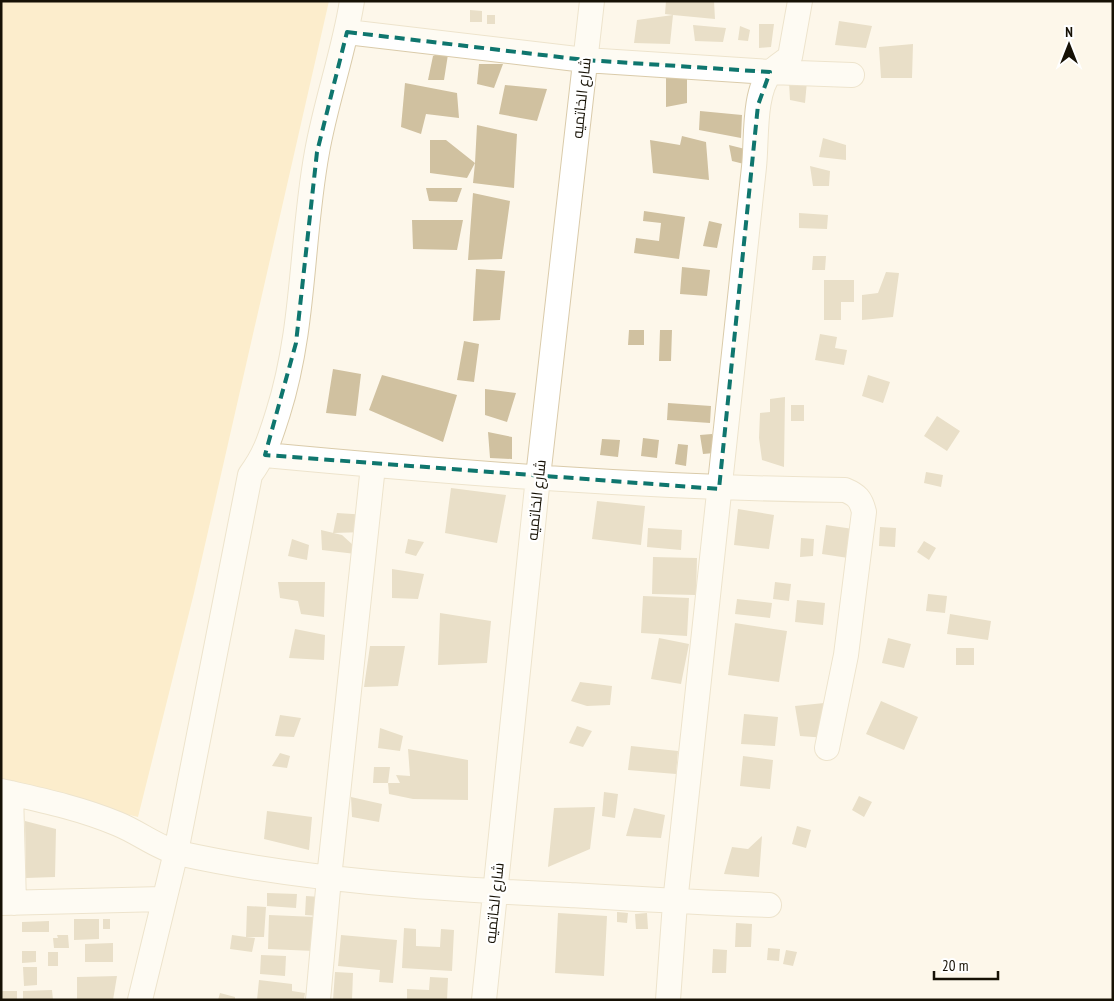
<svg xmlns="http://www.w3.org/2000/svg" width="1114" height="1001" viewBox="0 0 1114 1001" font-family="'PT Sans Narrow',Cairo,sans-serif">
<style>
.green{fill:#fbe1a9}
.building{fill:#d0c1a0}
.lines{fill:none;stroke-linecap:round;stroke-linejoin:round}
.minor-casing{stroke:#dacbaa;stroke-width:26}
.minor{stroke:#fff;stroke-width:24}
.marked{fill:none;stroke:#0f766e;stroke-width:4;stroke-dasharray:10 6;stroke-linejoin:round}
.labels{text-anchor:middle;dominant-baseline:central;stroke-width:4.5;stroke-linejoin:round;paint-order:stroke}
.street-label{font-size:15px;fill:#161105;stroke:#fff}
</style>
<rect width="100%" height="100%" fill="#fdf7ea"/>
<path class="green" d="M1 1H329L194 593 138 817 1 785Z"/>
<path class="building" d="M666 1H714L715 19 673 15 670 44 634 43 637 20 673 15 665 14Z
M470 10 482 11V22H470Z
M487 15H495V24H487Z
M839 21 872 26 866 48 835 45Z
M759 24H774L771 47 759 48Z
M693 25 726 28 723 42 695 41Z
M740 26 750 30 748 41 738 40Z
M913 44 912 78H881L879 47Z
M449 48 444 80H428L433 56Z
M479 64H503L494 88 477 84Z
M666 76 687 77V103L666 107Z
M807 81 805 103 790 100 789 82Z
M405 83 457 93 459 118 426 114 421 134 401 127Z
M505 85 547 89 537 121 499 114Z
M700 111 742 115 741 138 699 130Z
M477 125 517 134 514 188 473 183 475 163 467 178 430 173V140H446L475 163Z
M682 136 706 142 709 180 653 173 650 140 680 145Z
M823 138 846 145V160L819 157Z
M729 145 753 151 752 166 732 161Z
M810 166 830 171 829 186H813Z
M426 188H462L457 202 429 201Z
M473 193 510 201 502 259 468 260Z
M644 211 685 217 679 259 634 253 636 238 659 241 661 223 643 221Z
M799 213 828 215 827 229 799 228Z
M412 220H463L457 250 413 249Z
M709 221 722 224 717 248 703 246Z
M813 256H826L825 270H812Z
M682 267 710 270 707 296 680 294Z
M476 269 505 271 500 320 473 321Z
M886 272 899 273 893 317 862 320V295L878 293Z
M824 280H854V302H841V320H824Z
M629 330H644V345H628Z
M660 330H672L671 361H659Z
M820 334 837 337 835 348 847 350 844 365 815 360Z
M464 341 479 344 474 382 457 380Z
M333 369 361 374 356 416 326 413Z
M382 375 457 395 443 442 369 410Z
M868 375 890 382 883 403 862 396Z
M485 389 516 393 507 422 485 415Z
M785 397 784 467 762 460 759 438 760 413 770 412V399Z
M668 403 711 406 710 423 667 420Z
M791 405H804V421H791Z
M937 416 960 431 947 451 924 436Z
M488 432 512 437V459L490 458Z
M712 434 714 453 703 454 700 435Z
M643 438 659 440 657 458 641 456Z
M602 439 620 440 618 457 600 455Z
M678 444 688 445 686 466 675 464Z
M926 472 943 475 941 487 924 483Z
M451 488 506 495 497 543 445 533Z
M597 501 645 506 641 545 592 539Z
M738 509 774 515 769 549 734 545Z
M337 513 368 515 366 532 333 533Z
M826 525 860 530 855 559 822 554Z
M880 527 896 528 895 547 879 546Z
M648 528 682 530 681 550 647 547Z
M321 530 342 535 364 555 322 550Z
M801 538 814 539 813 556 800 557Z
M292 539 309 545 307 560 288 556Z
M408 539 424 542 416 556 405 553Z
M924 541 936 548 929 560 917 552Z
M653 557 697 558 696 595 652 594Z
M392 569 424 574 418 599 392 598Z
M278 582H325L324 617 301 614 298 601 280 598Z
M775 582 791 584 789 601 773 599Z
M928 594 947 596 945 613 926 611Z
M643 596 689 598 687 636 641 633Z
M737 599 772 603 770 618 735 614Z
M797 600 825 603 823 625 795 622Z
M440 613 491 621 487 663 438 665Z
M950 614 991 621 988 640 947 634Z
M735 623 787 631 779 682 728 675Z
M295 629 325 635 324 660 289 658Z
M659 638 689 644 681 684 651 679Z
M888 638 911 644 904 668 882 663Z
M370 646H405L398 686 364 687Z
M956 648H974V665H956Z
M580 682 612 686 610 705 587 706 571 701Z
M881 701 918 717 904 750 866 734Z
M834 702 827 738 800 736 795 706Z
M744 714 778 717 775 746 741 744Z
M280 715 301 718 294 737 275 736Z
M577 726 592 731 583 747 569 743Z
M380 728 403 736 400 751 378 748Z
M631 746 678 751 676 774 628 770Z
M408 749 468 760V800L413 799 389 794 388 783H400L396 775 410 776Z
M280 753 290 756 287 768 272 766Z
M743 756 773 760 770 789 740 786Z
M374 767H390L388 783H373Z
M604 792 618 794 615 818 602 816Z
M859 796 872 802 864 817 852 810Z
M351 797 382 804 379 822 352 817Z
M595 807 590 849 548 867 554 808Z
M634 808 665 815 661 838 626 836Z
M267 811 312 817 309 850 264 839Z
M25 821 56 829 55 877 26 878Z
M797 826 811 830 806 848 792 844Z
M762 836 759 877 724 874 732 847 748 849Z
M267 893 297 894 296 908 267 906Z
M306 896 321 897 320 916 305 915Z
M247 906 266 907 264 937H246L255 938 252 952 230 949 232 935 246 937Z
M617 912 628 913 627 923 617 922Z
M558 913 607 916 604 976 555 973Z
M647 913 648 929H636L635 914Z
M269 915 316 917 314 951 268 949Z
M74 919H99V939L74 940Z
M103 919H110V929H103Z
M49 921V932H22V922Z
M736 923 752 924 751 947H735Z
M404 928 416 929V946L440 947 441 929 454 930 452 971 402 968Z
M57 935H68L69 948H54L53 938H58Z
M341 935 397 940 393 983 379 982 380 970 338 966Z
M113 943V962H85V944Z
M768 948 780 949 779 961 767 960Z
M713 949 727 950 726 973H712Z
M786 950 797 952 793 966 783 964Z
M22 951H36V962L22 963Z
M48 952H58V966H48Z
M261 955 286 956 285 976 260 974Z
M23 967H37V985L24 986Z
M335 972 353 973 352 1000H333Z
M117 976 113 1000H77V977Z
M430 977 448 978 447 1000H407V989L429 990Z
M259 980 292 984V991L305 993 304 1000H257Z
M52 990 53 1000H23V991Z
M1 991H17V1000H1Z
M220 993 235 997V1000H218Z"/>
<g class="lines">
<defs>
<path id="minor" d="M347 32 585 60 770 72 852 75
M265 455C457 473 651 488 845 490 857 495 861 499 864 512L846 655 827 748
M1 791C41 800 80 808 118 824 138 832 158 848 178 853 304 881 440 889 569 895 636 899 702 903 769 905
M11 793 14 903
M1 903 163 899
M140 1000 176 852 250 475C266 453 270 438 278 413 305 328 301 239 317 152 326 101 344 52 352 1
M318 1000 329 878 373 466
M484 1000 538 477 592 1
M668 1000 675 903 754 167C757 140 753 92 771 72 777 66 784 62 790 57L800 1"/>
</defs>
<use href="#minor" class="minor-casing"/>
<use href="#minor" class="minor"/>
</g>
<path d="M0 0H1114V1001H0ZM347 32 585 60 770 72 758 105 719 489 265 455 296 343 317 152Z" fill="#fdf7ea" fill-opacity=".55" fill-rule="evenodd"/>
<path class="marked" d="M347 32 585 60 770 72 758 105 719 489 265 455 296 343 317 152Z"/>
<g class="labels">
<g class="street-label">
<text transform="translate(581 98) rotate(-84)">شارع الخاتميه</text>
<text transform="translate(536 500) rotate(-84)">شارع الخاتميه</text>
<text transform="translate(494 903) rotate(-84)">شارع الخاتميه</text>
</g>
</g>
<rect width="1114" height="1001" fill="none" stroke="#161105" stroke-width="5"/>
<g transform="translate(1069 45)" stroke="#ffffff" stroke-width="4" paint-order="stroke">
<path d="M0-4L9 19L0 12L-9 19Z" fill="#161105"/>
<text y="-8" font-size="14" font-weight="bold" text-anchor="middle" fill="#161105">N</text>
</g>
<path d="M934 971v8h64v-8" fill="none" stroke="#161105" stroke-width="2.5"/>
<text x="942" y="971" font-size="15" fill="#161105" stroke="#ffffff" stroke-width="4" paint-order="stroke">20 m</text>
</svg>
